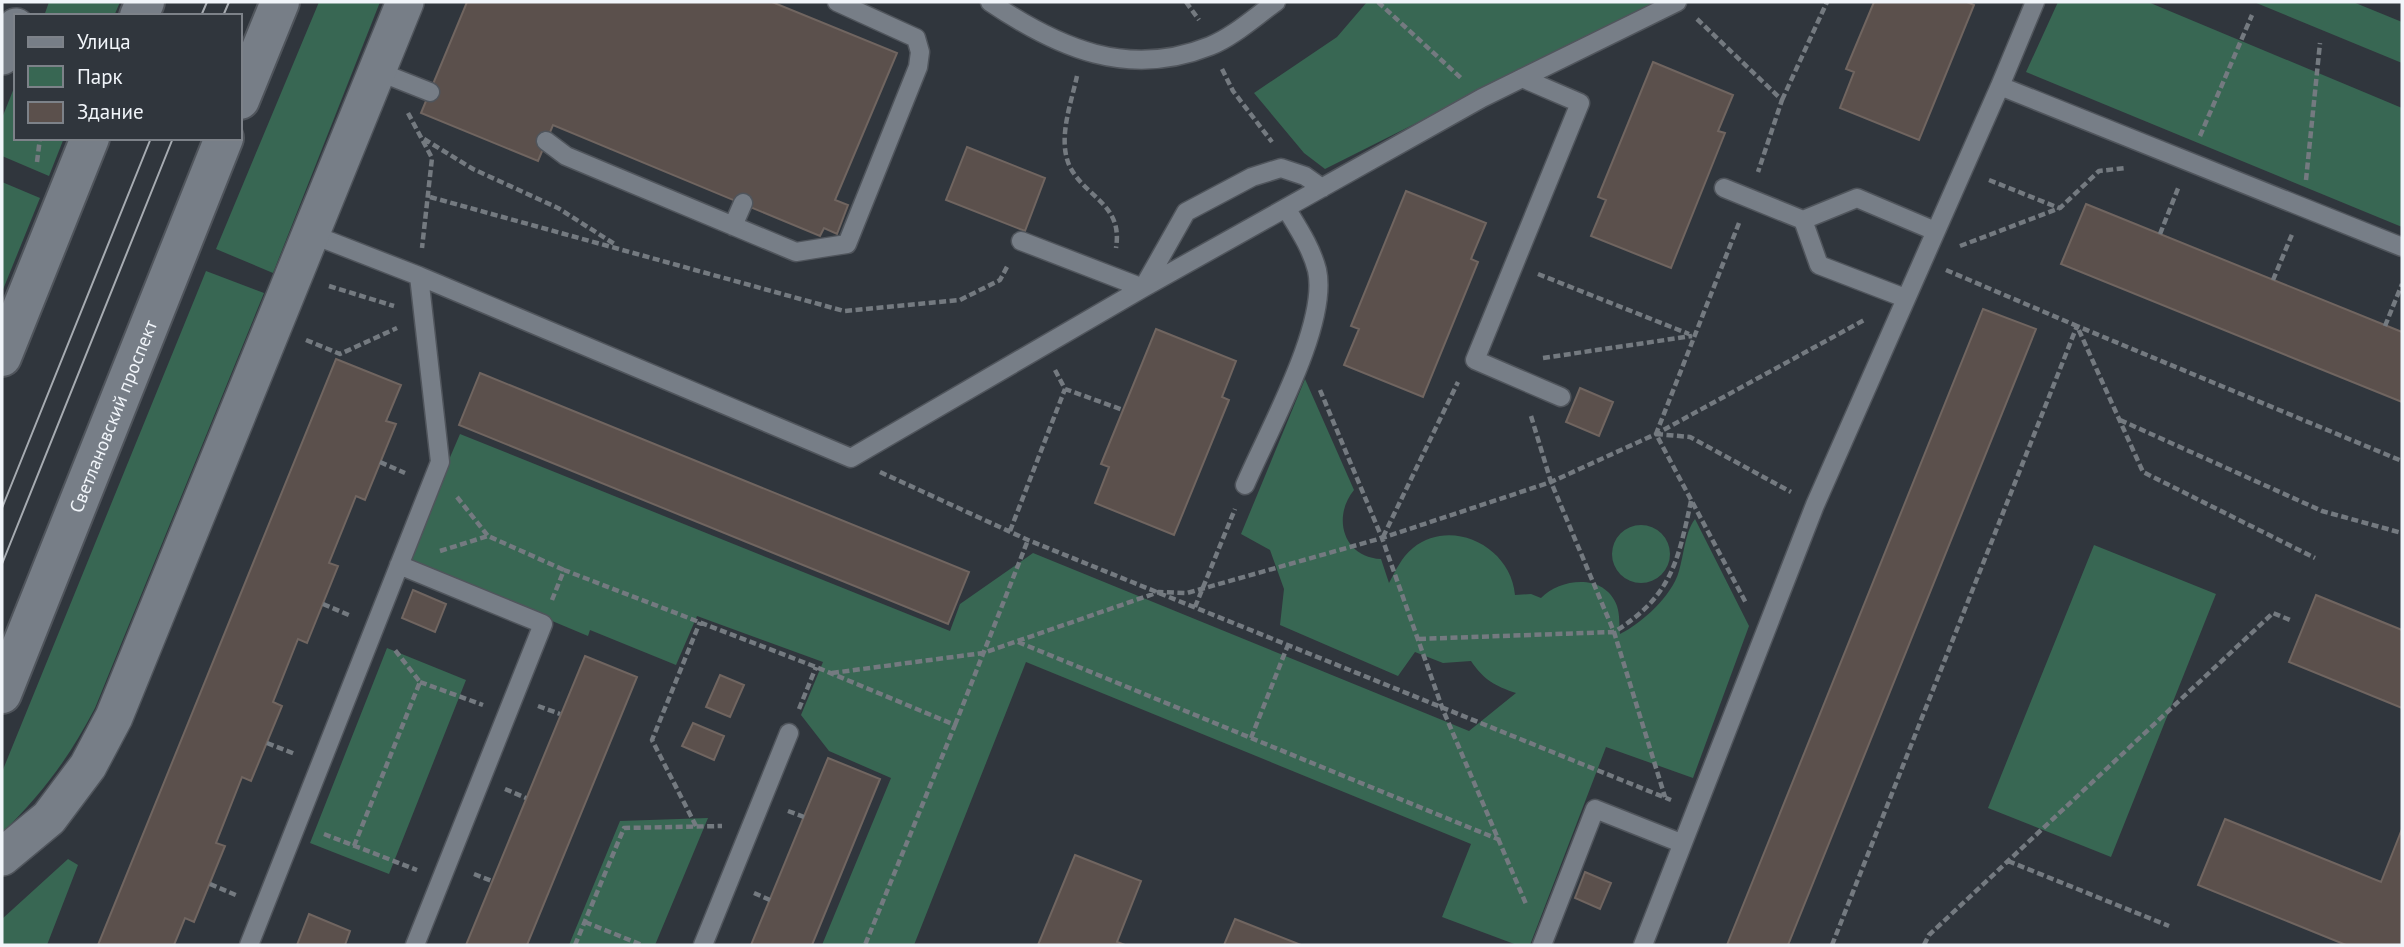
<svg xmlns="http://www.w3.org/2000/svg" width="2404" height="947" viewBox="0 0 2404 947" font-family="'PT Sans',sans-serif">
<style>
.green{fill:#386753}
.building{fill:#5b504c;stroke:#706560;stroke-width:2}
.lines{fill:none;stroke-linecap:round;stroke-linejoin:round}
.lane-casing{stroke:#50555c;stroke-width:21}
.street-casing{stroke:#50555c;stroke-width:40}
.secondary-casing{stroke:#50555c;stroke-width:42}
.path{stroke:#747a80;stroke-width:4.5;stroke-dasharray:7 3.5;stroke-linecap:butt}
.lane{stroke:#777e87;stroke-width:18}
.street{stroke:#777e87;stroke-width:37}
.secondary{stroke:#777e87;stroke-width:38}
.tram{stroke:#a6abb1;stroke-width:2}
.labels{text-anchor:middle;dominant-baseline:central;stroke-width:6;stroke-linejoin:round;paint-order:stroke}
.street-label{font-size:19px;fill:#f1f5fa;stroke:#30363d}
</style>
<rect width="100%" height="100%" fill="#30363d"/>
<path class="green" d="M49 2H120L114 16H44Z
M319 2H380L273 273 216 249Z
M1367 2H1657L1325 169 1304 153 1254 93 1337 37Z
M2058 2H2148L2402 108V227L2026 72Z
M2254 2H2353L2402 22V63Z
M16 83V138H64L49 176 2 156V118Z
M2 182 40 198 2 292Z
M206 271 264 293 95 708C69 758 42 794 2 833V772Z
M1305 379 1354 490C1332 517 1343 557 1381 559L1389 583C1396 570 1401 558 1413 548 1452 517 1511 547 1515 595L1531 594 1541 598C1561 578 1605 573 1617 606 1620 615 1619 625 1620 634 1642 623 1672 596 1679 571 1684 555 1685 532 1695 519L1749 626 1693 778 1606 747 1530 945H1517L1442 917 1471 844 1026 662 914 945H822L891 778 829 751 801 715 823 662 697 616 676 665 590 630 588 636 406 560 460 434 950 631 960 604 1033 553 1469 731 1516 693C1495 686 1484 680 1471 661L1443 663 1415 652 1398 676 1280 625 1284 589 1270 550 1241 534Z
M1612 554a29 29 0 1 1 58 0a29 29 0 1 1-58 0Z
M2094 545 2216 594 2111 857 1988 808Z
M387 648 466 680 389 874 310 843Z
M708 818 655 945H569L620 821Z
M68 859 78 865 47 945H2V919Z"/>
<path class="building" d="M467 2H772L897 53 835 200 848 205 837 234 824 228 820 236 553 125 538 161 421 113Z
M1874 2H1967L1974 5 1919 140 1840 108 1854 72 1846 69Z
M1653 62 1733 95 1718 131 1725 133 1671 268 1591 236 1606 200 1598 197Z
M967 147 1045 178 1025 231 946 200Z
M1406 191 1486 223 1471 259 1478 262 1423 397 1344 365 1359 329 1351 326Z
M2086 204 2402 332V402L2061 264Z
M1983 309 2036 329 1788 945H1727Z
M1156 329 1236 361 1222 397 1229 400 1174 535 1095 503 1109 467 1101 464Z
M336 359 401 385 386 421 396 424 365 500 356 496 329 563 338 566 307 643 298 639 273 702 282 706 251 781 242 777 216 843 225 846 194 922 185 918 174 945H98Z
M480 373 969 572 948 624 459 425Z
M1580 388 1613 402 1599 436 1566 422Z
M413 590 446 604 435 632 402 618Z
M2316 595 2402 630V708L2289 662Z
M585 656 637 677 527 945H466Z
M720 675 744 685 730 717 706 707Z
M693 723 724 736 714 760 682 746Z
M828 758 880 779 812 945H751Z
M2225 819 2381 882 2402 829V945H2346L2198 885Z
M1075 855 1141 881 1117 942 1125 945H1038Z
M1585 872 1611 883 1600 909 1575 898Z
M309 914 350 931 345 945H297Z
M1235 919 1301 945H1224Z"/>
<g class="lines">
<defs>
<path id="lane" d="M990 2C1058 48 1128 79 1210 46 1233 37 1256 16 1276 2
M2035 2 2000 86 2402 247
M377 71 430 92
M1522 78 1580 103 1475 360 1561 397
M546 141 566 156 796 252 847 244 918 67 920 52 916 38 837 2
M1724 188 1803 220
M733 226 743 203
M311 234 419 276 851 458 1143 288 1482 98 1677 2
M1021 241 1143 288 1186 212 1252 177 1281 168 1305 176 1322 188
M1905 298 1819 265 1803 220 1857 198 1935 231
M1245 485C1267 433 1329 324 1317 270 1311 247 1298 228 1286 208
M399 565 543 624 415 945
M249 945 440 462 419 276
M703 945 789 733
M1542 945 1595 809 1681 843
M1643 945 1815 505 2000 86"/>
<path id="street" d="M2 56 16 27
M2 857 49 818 88 766 114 717 405 2"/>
<g id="secondary">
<path d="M139 16 145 2"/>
<path d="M240 100 280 2"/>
<path d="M2 357 90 138"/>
<path id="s1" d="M2 694 224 138"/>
</g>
</defs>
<use href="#lane" class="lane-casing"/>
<use href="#street" class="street-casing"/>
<use href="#secondary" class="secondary-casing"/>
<path class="path" d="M1186 2 1199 20
M1378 2 1462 79
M1697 19 1782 100 1758 172
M1222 69 1233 91 1272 142
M1077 76C1071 104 1057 140 1070 167 1087 199 1123 204 1116 248
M1782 100 1827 2
M408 113 432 158 422 248
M2200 136 2252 15
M424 139 473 169 558 208 616 245
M37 162 40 138
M1989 180 2059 208
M2306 180 2320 43
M430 197 844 311 960 300 1000 280 1008 265
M1739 223 1656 434 1746 603
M2160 234 2179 186
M1960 246 2060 208 2099 171 2125 168
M1946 270 2077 326 2143 472 2315 558
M1538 274 1689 334
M2273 280 2293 232
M329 286 394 306
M2385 326 2402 284
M306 340 340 354 397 328
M1543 358 1692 336
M1055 370 1065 389 1123 410
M1320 390 1382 538 1443 710 1526 904
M1531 416 1551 482 1614 632 1665 797
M2120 420 2322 511 2402 533
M1656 434 1690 437 1791 492
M380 462 405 473
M880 472 1028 540 1671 800
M457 497 488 536
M1010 531 1065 389
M1383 537 1458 382
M440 551 488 536 564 570
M552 600 564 570 816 667 955 725 865 945
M323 604 351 616
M1195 607 1235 509
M1419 639 1614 632C1671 597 1678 562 1691 501
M1018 642 1251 738 1288 645
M832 673 983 653 1159 592 1187 593 1382 538 1551 482 1656 434 1866 319
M420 682 483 705
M538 706 560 714
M799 709 816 667
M955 725 1028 540
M1251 738 1500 840
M267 743 295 754
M505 789 526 798
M788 811 804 817
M696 826 652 740 700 622
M324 834 417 870
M354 846 420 682 395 650
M2008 861 2169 926
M474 874 492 881
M210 884 238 896
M754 893 770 900
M585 922 642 945
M575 945 624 828 722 826
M1832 945 2077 326 2402 461
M1924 945 1929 935 2273 613 2290 620"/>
<use href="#lane" class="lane"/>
<use href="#street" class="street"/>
<use href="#secondary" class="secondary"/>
<path class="tram" d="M201 16 207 2
M223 16 229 2
M2 508 151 138
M2 564 173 138"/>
</g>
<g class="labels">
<g class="street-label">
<text stroke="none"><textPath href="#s1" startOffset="299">Светлановский проспект</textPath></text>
</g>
</g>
<rect width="2404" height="947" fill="none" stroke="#f1f5fa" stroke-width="7"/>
<rect x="14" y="14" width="228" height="126" fill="#30363d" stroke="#7d8289" stroke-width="2"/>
<rect x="28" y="37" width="35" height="10" fill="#777e87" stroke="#7d8289" stroke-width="2"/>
<text x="77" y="49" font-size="21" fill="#f1f5fa">Улица</text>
<rect x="28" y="66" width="35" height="21" fill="#386753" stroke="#7d8289" stroke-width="2"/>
<text x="77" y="84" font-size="21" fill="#f1f5fa">Парк</text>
<rect x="28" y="102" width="35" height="21" fill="#5b504c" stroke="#7d8289" stroke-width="2"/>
<text x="77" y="119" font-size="21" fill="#f1f5fa">Здание</text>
</svg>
